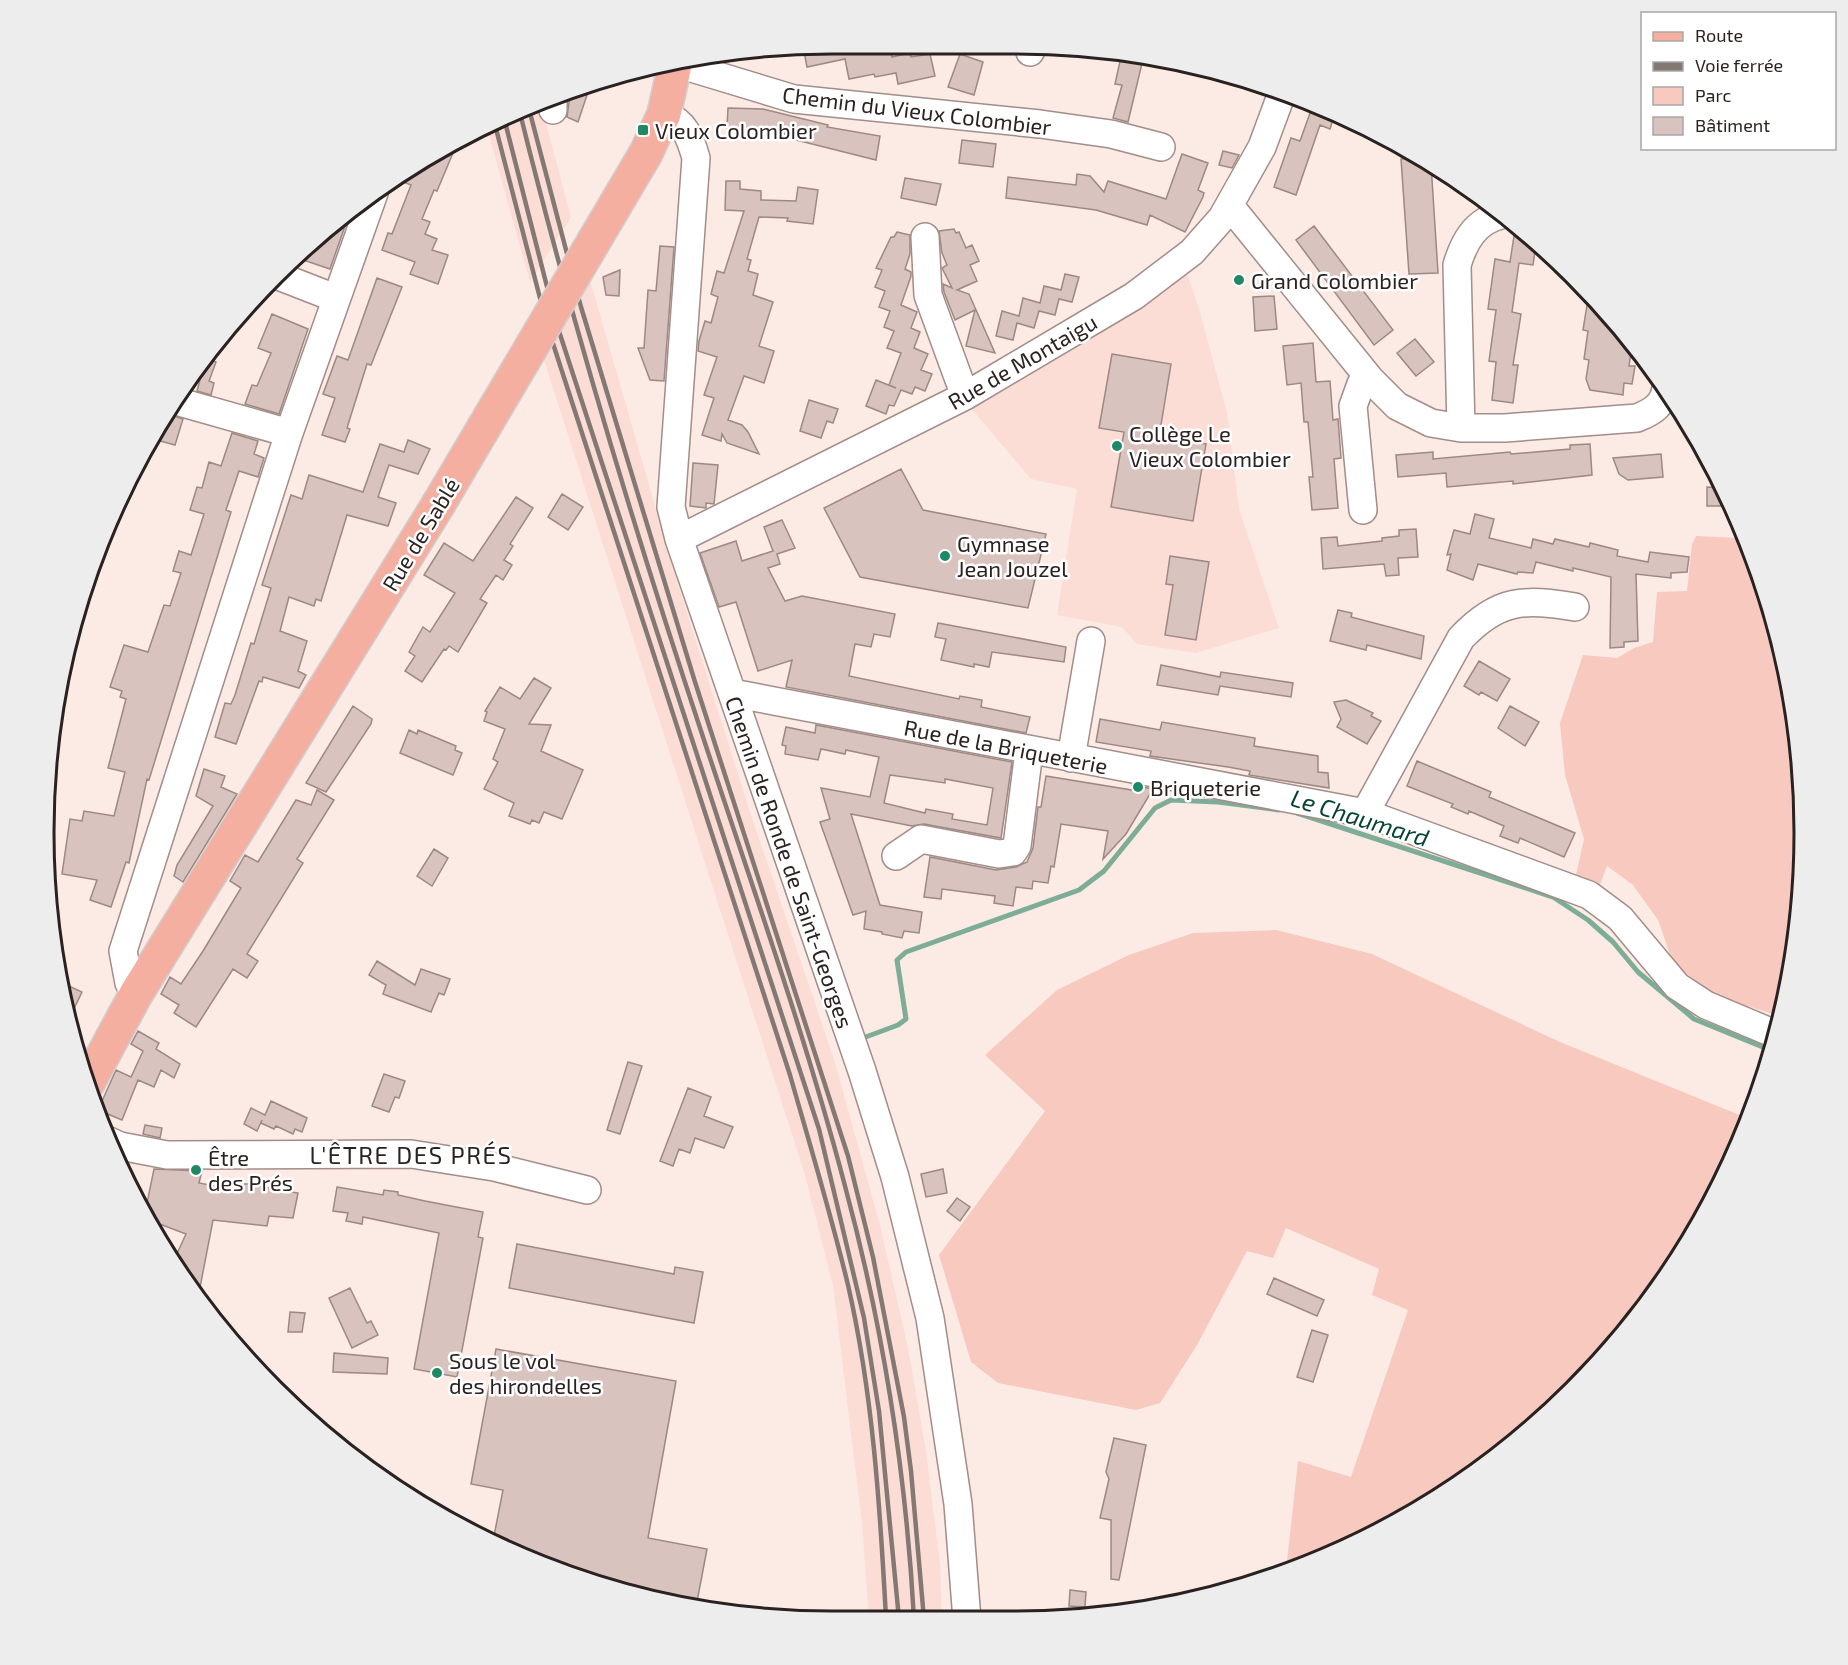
<svg xmlns="http://www.w3.org/2000/svg" width="1848" height="1665" viewBox="0 0 1848 1665" font-family="'Exo 2',sans-serif">
<style>
.built{fill:#fcddd6}
.green{fill:#f8c9bf}
.lines{fill:none;stroke-linecap:round;stroke-linejoin:round}
.stream{stroke:#7dad96;stroke-width:5}
.building{fill:#d9c3be;stroke:#9d8883;stroke-width:1.5;fill-rule:evenodd}
.minor-casing{stroke:#a28d89;stroke-width:30}
.major-casing{stroke:#d0cece;stroke-width:36}
.minor{stroke:#fff;stroke-width:27}
.major{stroke:#f5afa1;stroke-width:33}
.rail{stroke:#847874;stroke-width:4.5}
.major-bridge-casing{stroke:#d0cece;stroke-width:36;stroke-linecap:butt}
.major-bridge{stroke:#f5afa1;stroke-width:33}
.poi-dot{fill:#1f8966;stroke:#fff;stroke-width:2}
.labels{text-anchor:middle;dominant-baseline:central;stroke-width:5;stroke-linejoin:round;paint-order:stroke}
.street-label{font-size:22px;fill:#2a2220;stroke:#fff}
.poi-label{font-size:22px;fill:#2a2220;stroke:#fff;text-anchor:start}
.water-label{font-size:24px;font-style:italic;fill:#04432f;stroke:#fff}
.neighbourhood-label{font-size:24px;letter-spacing:1.5px;fill:#2a2220;stroke:#fff}
.rim{fill:none;stroke:#2a2220;stroke-width:3}
</style>
<rect width="100%" height="100%" fill="#fceae5"/>
<path class="built" d="M541 105 571 217 530 282 486 124Z
M1187 274 1200 312 1227 413 1239 509 1279 628 1196 653 1137 644 1122 627 1057 615 1077 489 1031 479 970 407 1150 299Z
M590 280 675 575 750 812 834 1059 880 1225 908 1348 926 1451 940 1564 942 1620 869 1618 862 1523 833 1286 805 1175 543 357Z"/>
<path class="green" d="M1743 528 1789 678 1804 832 1789 986 1780 1016 1715 996 1673 963 1658 920 1633 885 1607 866 1599 887 1575 879 1584 839 1565 775 1560 723 1583 655 1617 658 1634 648 1653 642 1657 592 1687 591 1692 544 1696 536 1738 538Z
M1276 930 1372 954 1560 1042 1747 1118 1767 1053H1769L1745 1134 1672 1271 1574 1390 1454 1488 1318 1561 1286 1571 1298 1461 1351 1477 1408 1310 1372 1295 1379 1269 1286 1228 1273 1258 1247 1251 1197 1345 1160 1403 1136 1410 998 1383 971 1362 939 1255 1045 1111 985 1055 1057 990 1129 955 1193 933Z"/>
<g class="lines">
<path class="stream" d="M1297 813 1553 897 1588 920 1613 942 1638 972 1694 1019 1770 1050
M863 1038 898 1025 906 1019 897 960 906 952 1079 890 1104 871 1155 808 1171 800 1218 802 1279 810"/>
</g>
<path class="building" d="M842 44 843 52 889 45 892 57 910 53 911 57 930 54 935 76 898 84 896 73 875 77 874 74 849 79 845 59 807 67 803 46Z
M1122 52 1144 55 1128 122 1113 118 1122 85 1115 84Z
M960 54 983 62 974 95 948 87Z
M589 89 578 122 567 117 570 95Z
M1314 102 1335 113 1330 129 1320 125 1296 195 1274 187 1291 138 1300 141Z
M728 108 763 109 828 125 827 127 880 136 876 160 784 137 785 131 727 128Z
M962 140 996 144 993 167 959 163Z
M458 141 437 191 434 190 422 219 430 222 425 234 437 239 432 250 448 255 438 284 410 274 415 262 382 250 388 233 392 234 411 185 396 179Z
M1223 151 1239 155 1232 168 1219 165Z
M1182 154 1208 163 1198 190 1204 193 1203 197 1185 232 1150 215 1147 225 1096 210 1006 198 1008 177 1076 185 1077 174 1090 176 1104 192 1108 181 1166 199Z
M1419 158 1431 164 1438 273 1409 274 1401 159Z
M905 178 941 184 936 205 901 198Z
M726 181H740V189L761 191V200L796 201 798 187 818 190 813 224 787 221 788 218 759 217 747 259 751 260 748 271 758 274 753 295 773 302 759 346 774 351 764 383 744 376 728 420 742 425 748 432 759 454 727 443 722 434 721 441 702 435 714 398 704 395 717 357 698 351 699 341 705 321 711 323 718 297 711 294 717 271 724 273 744 211 725 210Z
M352 206 330 269 300 259 352 207Z
M1314 226 1393 330 1374 345 1296 240Z
M954 229 956 233 959 232 966 248 972 245 979 261 970 265 977 281 957 290 969 294 995 353 966 346 975 310 955 320 944 292 943 284 952 288 942 268 947 265 942 253 939 231Z
M897 232 910 235V254L905 269 911 272V276L901 305 917 312 911 328 920 332 914 348 928 354 921 370 932 374 925 391 915 387 912 394 901 390 894 406 889 405 886 414 866 406 876 380 896 388 889 385 901 353 887 348 894 331 884 327 890 311 879 307 885 291 875 287 882 270 876 268 891 237H894Z
M1514 236 1528 238 1536 244 1533 265 1519 263 1512 312 1521 314 1513 365H1518L1513 403 1492 400 1496 362 1489 361 1496 310 1488 309 1495 259 1510 262Z
M660 246 674 247 664 381 650 380 638 348H644L648 290 656 291Z
M620 270 619 296 606 295 603 277Z
M1065 274 1079 277 1072 302 1059 299 1055 315 1039 311 1034 328 1017 323 1013 340 996 336 1002 311 1019 316 1023 298 1040 303 1044 286 1061 290Z
M377 278 402 287 371 365 367 364 347 428 350 429 345 442 322 435 335 398 323 394 337 356 348 360Z
M1589 293 1632 346 1629 366H1635L1632 384 1624 383 1623 395 1590 390 1586 379 1589 360 1584 359 1588 331 1583 330Z
M1274 296 1277 329 1255 331 1253 297Z
M272 314 308 329 279 414 245 404 252 385 257 386 271 353 258 348Z
M1415 339 1434 362 1416 376 1397 353Z
M1313 343 1316 382 1330 381 1333 420 1338 419 1341 458 1334 459 1338 508 1312 510 1309 477H1313L1308 422H1304L1301 383 1287 385 1283 346Z
M1112 354 1171 364 1159 437 1206 444 1193 521 1111 507 1124 432 1099 428Z
M203 358 216 362 209 381 214 383 211 395 197 391 200 380 191 377Z
M809 400 838 409 833 423 827 421 821 438 800 431Z
M168 414 183 419 175 445 153 439Z
M232 433 258 441 254 454 264 458 258 477 239 471 226 510 231 512 201 610 149 780 147 779 129 863 126 862 111 907 90 900 97 880 62 874 70 819 82 821 84 811 114 816 125 772 108 768 126 699 120 697 122 691 110 687 124 645 148 652 164 605 170 606 181 573 173 571 179 551 191 555 204 514 190 510 197 487 202 488 209 462 221 466Z
M408 440 430 449 418 474 389 465 378 497 396 503 388 526 347 515 321 601 316 599 314 606 289 597 280 631 307 641 298 671 306 675 299 688 263 677 262 682 259 681 236 744 215 737 225 703 231 704 235 695 251 643 254 644 271 588 262 585 291 495 302 499 309 475 363 492 380 444 404 452Z
M1590 444 1592 475 1513 484V481L1447 487 1446 473 1398 477 1396 455 1433 452V459L1510 452 1511 454 1570 449V445Z
M1661 454 1663 477 1628 480 1619 474 1613 458Z
M693 463 718 465 714 504 706 503V508L690 506Z
M901 469 923 510 1046 534 1028 608 860 577 824 508Z
M1707 487 1721 488 1731 506H1707Z
M562 494 583 507 568 530 548 517Z
M516 497 533 508 510 544 513 546 504 560 512 565 503 580 496 575 480 599 487 603 458 652 449 646 446 650 444 649 422 682 405 671 415 656 409 652 423 627 430 632 455 593 424 575 444 543 473 561Z
M1475 514 1494 519 1489 538 1531 548 1533 539 1553 544 1555 539 1589 547 1590 543 1618 550 1617 556 1648 562 1650 552 1689 557 1687 572 1671 573V578L1636 574 1638 641 1624 642V647L1610 648 1611 577 1573 568V571L1536 562 1533 573 1518 572 1517 574 1478 564 1473 580 1447 570 1451 554 1447 555 1454 530 1470 534Z
M782 520 795 548 777 554 780 564 768 568 785 601 802 596 895 614 890 637 874 634 871 647 855 644 849 676 959 699 960 696 982 700 981 707 1030 717 1026 733 786 687 792 660 758 671 736 602 719 607 700 553 736 541 742 561 773 551 764 527Z
M1416 529 1418 557 1398 558 1399 575 1386 576 1384 564 1323 569 1321 538 1337 537 1338 546 1382 541V538L1399 536V530Z
M1170 556 1209 562 1196 640 1165 635 1173 585 1166 584Z
M1338 610 1352 613 1351 617 1424 636 1421 659 1367 645 1366 650 1330 641Z
M938 623 1066 647 1064 662 992 652 989 667 974 664V667L941 660 946 639 935 637Z
M1479 661 1510 679 1497 701 1481 692 1479 695 1464 686Z
M1161 665 1220 677 1221 672 1293 683 1291 697 1220 686 1218 695 1157 685Z
M534 678 551 688 529 724 551 725 541 751 583 770 562 819 544 812 539 823 532 820 530 824 509 816 514 803 484 789 498 762 493 759 505 729 484 721 487 712 485 711 500 687 520 699Z
M1346 700 1373 713 1371 716 1381 721 1367 744 1337 727 1341 719 1334 702Z
M353 706 372 719 371 724 326 792 306 783Z
M1510 706 1539 722 1525 746 1498 728Z
M1100 719 1160 730 1162 722 1255 738 1254 746 1318 756V772L1328 773 1329 788 1249 775 1250 771 1228 767 1150 756 1151 751 1096 742Z
M816 725 1012 762 1001 838 924 824 912 826 851 814 880 905 922 912 919 933 904 931 902 938 882 934V932L864 929 866 911 853 915 820 822 830 819 821 788 870 797 879 757 846 750 845 754 821 749 818 760 785 754 786 746 782 745 786 727 815 733ZM890 775 945 783V779L993 788 987 825 952 819 953 814 926 809 925 813 884 803Z
M409 730 417 734 418 730 456 746 455 750 462 753 453 775 400 753Z
M1417 761 1491 792 1489 797 1575 833 1564 857 1520 838 1518 843 1500 836 1504 826 1469 811 1468 814 1451 807 1453 804 1407 786Z
M204 769 225 776 221 787 237 794 183 882 174 876 177 865 213 806 196 796Z
M1046 776 1132 790V785L1153 789 1126 834 1103 859 1108 831 1061 824 1054 867 1051 866 1048 883 1033 881 1032 889 1016 887 1013 906 994 903 995 896 942 889 941 899 924 897 930 857 996 870 1016 867 1027 862 1033 848 1038 807H1041Z
M317 790 334 800 297 859 303 863 247 954 258 961 247 978 233 969 196 1027 174 1013 179 1005 161 994 170 977 181 984 203 951 241 888 230 881 245 855 258 862 296 800 311 805Z
M434 849 448 858 432 886 417 876Z
M377 961 415 985 421 969 450 979 444 995 439 993 431 1012 383 994 386 985 369 975Z
M58 981 82 992 69 1019 59 987Z
M138 1031 159 1043 156 1049 180 1064 174 1078 161 1070 154 1087 138 1080 122 1120 98 1110 116 1070 131 1077 143 1051 131 1044Z
M628 1062 642 1066 620 1134 607 1130Z
M384 1074 405 1081 399 1098 395 1097 389 1112 372 1106Z
M688 1088 711 1097 704 1116 733 1127 724 1148 695 1138 690 1153 679 1149 673 1166 660 1161Z
M271 1101 307 1118 302 1132 295 1129 293 1134 276 1126 274 1129 261 1123 262 1120 257 1131 244 1124 251 1108 265 1115Z
M145 1125 162 1128 160 1138 143 1134Z
M154 1169 202 1171 199 1183 230 1189 231 1186 240 1187V1184H248L298 1193 293 1218 269 1216 267 1226 213 1220 198 1298 175 1258 186 1234 154 1222 146 1208Z
M943 1169 947 1193 926 1197 921 1174Z
M337 1187 383 1195 384 1190 398 1192V1195L425 1201 483 1212 478 1237 483 1238 457 1377 414 1369 439 1233 363 1217 362 1224 346 1221 348 1213 333 1211Z
M957 1198 970 1207 960 1221 947 1211Z
M517 1244 674 1274 675 1267 703 1272 694 1323 509 1288Z
M1274 1278 1324 1300 1317 1316 1267 1294Z
M350 1288 367 1323 371 1321 378 1335 352 1348 329 1298Z
M290 1312 305 1313 302 1332H288Z
M1312 1330 1328 1335 1313 1382 1297 1377Z
M496 1349 676 1381 648 1538 707 1549 696 1607 629 1591 630 1585 562 1572 493 1541 503 1490 471 1484Z
M334 1353 388 1358 387 1374 333 1372Z
M1114 1438 1146 1445 1119 1580 1111 1579V1520L1100 1518 1109 1479 1106 1472Z
M1070 1590 1086 1592 1085 1607 1069 1606Z"/>
<g class="lines">
<defs>
<path id="minor" d="M1030 52 1034 45
M675 63 794 99 1040 124 1111 134 1161 147
M553 101V110
M664 114C685 122 690 137 696 158L671 507 679 539 862 1071 895 1177 930 1318 958 1504 967 1620
M1230 206 1370 379 1397 406 1431 423 1461 428H1505L1637 418C1652 412 1664 405 1666 388
M925 237 928 295 965 396
M281 277 335 298
M176 401 289 433
M1461 428 1457 265C1464 242 1475 221 1501 215
M1363 510 1353 406 1361 384 1370 379
M679 539 965 396 1134 296 1192 252 1222 218 1262 147 1282 93
M732 693 1365 813 1589 895 1620 918 1677 986 1706 1005 1775 1034
M1071 758 1091 641
M1365 813 1461 638C1499 598 1524 599 1575 607
M896 856 921 839 999 854 1013 852 1017 846 1029 751
M136 994 129 983 123 951 289 433 374 193
M107 1140 120 1146 167 1155 411 1154 494 1167 587 1190"/>
<path id="major" d="M646 153 664 114 676 60
M88 1083 136 994 438 505"/>
</defs>
<use href="#minor" class="minor-casing"/>
<use href="#major" class="major-casing"/>
<use href="#minor" class="minor"/>
<use href="#major" class="major"/>
<path class="rail" d="M529 109 581 307 695 682 848 1156 873 1257 904 1417 911 1471 924 1619
M520 113C572 323 635 532 703 737 752 886 805 1034 845 1186 883 1327 906 1473 914 1619
M504 118 556 322 819 1129 864 1318 879 1411 899 1619
M494 121 547 325 790 1075C810 1145 831 1214 848 1285 873 1394 880 1507 886 1618"/>
<defs>
<path id="major-bridge" d="M438 505 646 153"/>
</defs>
<use href="#major-bridge" class="major-bridge-casing"/>
<use href="#major-bridge" class="major-bridge"/>
</g>
<g class="poi-dot">
<rect x="637" y="124" width="12" height="12" rx="3"/>
<circle cx="1239" cy="280" r="6"/>
<circle cx="1117" cy="446" r="6"/>
<circle cx="945" cy="556" r="6"/>
<circle cx="1138" cy="787" r="6"/>
<circle cx="196" cy="1170" r="6"/>
<circle cx="437" cy="1373" r="6"/>
</g>
<g class="labels">
<g class="street-label">
<text transform="translate(917 110) rotate(7)">Chemin du Vieux Colombier</text>
<text transform="translate(1022 361) rotate(-30)">Rue de Montaigu</text>
<text transform="translate(420 534) rotate(-59)">Rue de Sablé</text>
<text transform="translate(1006 746) rotate(11)">Rue de la Briqueterie</text>
<text transform="translate(790 862) rotate(71)">Chemin de Ronde de Saint-Georges</text>
</g>
<g class="poi-label">
<text x="655" y="130">Vieux Colombier</text>
<text x="1251" y="280">Grand Colombier</text>
<text x="1129" y="433">Collège Le<tspan x="1129" dy="25">Vieux Colombier</tspan></text>
<text x="957" y="543">Gymnase<tspan x="957" dy="25">Jean Jouzel</tspan></text>
<text x="1150" y="787">Briqueterie</text>
<text x="208" y="1157">Être<tspan x="208" dy="25">des Prés</tspan></text>
<text x="449" y="1360">Sous le vol<tspan x="449" dy="25">des hirondelles</tspan></text>
</g>
<g class="water-label">
<text transform="translate(1360 817) rotate(17)">Le Chaumard</text>
</g>
<g class="neighbourhood-label">
<text x="411" y="1154">L'ÊTRE DES PRÉS</text>
</g>
</g>
<path d="M0 0H1848V1665H0ZM832 54H1016A778 778 0 0 1 1794 832V833A778 778 0 0 1 1016 1611H832A778 778 0 0 1 54 833V832A778 778 0 0 1 832 54Z" fill="#eeeded" fill-rule="evenodd"/>
<path class="rim" d="M832 54H1016A778 778 0 0 1 1794 832V833A778 778 0 0 1 1016 1611H832A778 778 0 0 1 54 833V832A778 778 0 0 1 832 54Z"/>
<rect x="1641" y="12" width="195" height="138" fill="#ffffff" stroke="#aaa7a6" stroke-width="1.5"/>
<rect x="1653" y="32" width="30" height="9" fill="#f5afa1" stroke="#aaa7a6" stroke-width="1.5"/>
<text x="1695" y="42" font-size="18" fill="#2a2220">Route</text>
<rect x="1653" y="62" width="30" height="9" fill="#847874" stroke="#aaa7a6" stroke-width="1.5"/>
<text x="1695" y="72" font-size="18" fill="#2a2220">Voie ferrée</text>
<rect x="1653" y="87" width="30" height="18" fill="#f8c9bf" stroke="#aaa7a6" stroke-width="1.5"/>
<text x="1695" y="102" font-size="18" fill="#2a2220">Parc</text>
<rect x="1653" y="117" width="30" height="18" fill="#d9c3be" stroke="#aaa7a6" stroke-width="1.5"/>
<text x="1695" y="132" font-size="18" fill="#2a2220">Bâtiment</text>
</svg>
